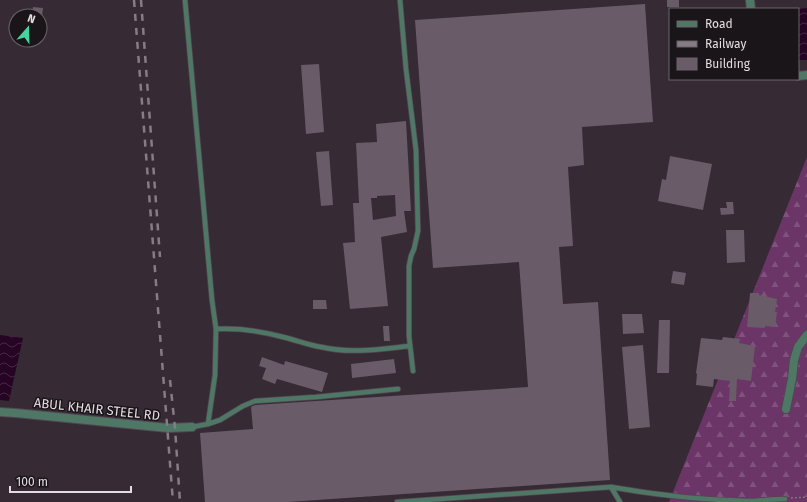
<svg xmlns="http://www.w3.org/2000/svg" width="807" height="502" viewBox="0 0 807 502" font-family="'Fira Sans',sans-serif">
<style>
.forest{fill:url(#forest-firs)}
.water{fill:url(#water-waves)}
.building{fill:#695b67;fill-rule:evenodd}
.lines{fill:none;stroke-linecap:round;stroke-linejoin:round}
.service-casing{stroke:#524651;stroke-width:6}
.minor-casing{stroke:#524651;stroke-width:10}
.path{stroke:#827881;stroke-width:1.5;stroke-dasharray:2 2;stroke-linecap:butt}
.service{stroke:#4e7865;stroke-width:4.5}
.minor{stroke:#4e7865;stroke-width:8}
.rail{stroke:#867c85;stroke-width:2.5;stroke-dasharray:7 7;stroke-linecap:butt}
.labels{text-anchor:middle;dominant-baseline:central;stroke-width:3;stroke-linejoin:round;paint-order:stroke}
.street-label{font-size:13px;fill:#e4dce3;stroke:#1a1519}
</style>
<defs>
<pattern id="forest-firs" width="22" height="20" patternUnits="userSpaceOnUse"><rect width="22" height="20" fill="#6b3667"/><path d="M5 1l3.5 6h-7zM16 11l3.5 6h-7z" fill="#80527d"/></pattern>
<pattern id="water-waves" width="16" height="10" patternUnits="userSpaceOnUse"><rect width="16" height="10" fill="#260424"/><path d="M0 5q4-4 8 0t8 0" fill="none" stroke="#452844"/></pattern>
</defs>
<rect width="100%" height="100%" fill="#362a35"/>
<path class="forest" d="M807 157V502H669Z"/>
<path class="water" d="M807 8V60H798V9Z
M0 335 23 338 9 401 0 400Z"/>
<path class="building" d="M667 0H679V7H667Z
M645 4 653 122 582 127 584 165 568 167 573 246 559 247 563 304 598 302 610 480 288 502H205L200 433 253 429 251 407 255 405 528 387 519 262 433 268 415 20Z
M33 7 43 8 42 16H32Z
M319 64 324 132 306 134 301 65Z
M406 121 411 211H404L407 232 381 237 388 306 350 309 343 243 355 242 353 203H359L356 143 377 142 376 124ZM395 195 396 216 373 220 371 198H377V196Z
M329 151 333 205 321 206 316 152Z
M670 156 712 164 703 210 658 201 662 179 666 180Z
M726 202H733L734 214 721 215 720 208H727Z
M726 230H744L745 262 727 263Z
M673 271 686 273 684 285 671 283Z
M750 293H759V295L777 299 775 312H777L775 327 765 326V328L747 327Z
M313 300H326L327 309H313Z
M622 314H642L644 333 623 334Z
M659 320H670L669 373H657Z
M383 326H389L390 341H384Z
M723 337 740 339 739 343 755 346 751 381 737 379 736 401H729L730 381 714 379 713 387 696 385 697 374 696 373 701 338 722 340Z
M643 345 650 427 629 429 622 347Z
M262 357 284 365 285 361 328 373 322 392 277 379 275 384 262 379 266 368 259 366Z
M394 359 396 373 352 378 351 364Z"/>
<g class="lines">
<defs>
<path id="service" d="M185 0 212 300 216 329 215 375 208 424
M400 0 406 69 416 150 418 231 414 249 411 256 409 266V336L413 371
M216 329C239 328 261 331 283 337 296 340 308 345 321 347 351 354 380 349 410 346
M192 427 208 424 220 420 243 406 255 401 316 397 398 389
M611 487 620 502
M397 502 611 487C656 495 702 500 748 501 760 501 772 499 785 499"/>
<path id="minor" d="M750 0 751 9
M798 76 807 75
M786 409 792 379 794 360 798 347 807 335
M0 412 16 413 168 428 192 427"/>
</defs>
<use href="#service" class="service-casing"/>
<use href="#minor" class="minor-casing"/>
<path class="path" d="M791 498 807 497"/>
<use href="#service" class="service"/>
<use href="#minor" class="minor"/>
<path class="rail" d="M134 0 173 502
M141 0 160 257
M170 380 175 428 180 502"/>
</g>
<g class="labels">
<g class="street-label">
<text transform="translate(97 409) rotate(6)">ABUL KHAIR STEEL RD</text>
</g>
</g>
<rect x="669" y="8" width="130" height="72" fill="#1a1519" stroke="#6b656a"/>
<rect x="677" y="21" width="20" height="6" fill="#4e7865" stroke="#6b656a"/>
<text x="705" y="28" font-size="12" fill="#e4dce3">Road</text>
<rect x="677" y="41" width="20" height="6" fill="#867c85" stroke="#6b656a"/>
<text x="705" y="48" font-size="12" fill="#e4dce3">Railway</text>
<rect x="677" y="58" width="20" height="12" fill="#695b67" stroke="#6b656a"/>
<text x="705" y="68" font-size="12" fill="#e4dce3">Building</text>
<g transform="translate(28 28) rotate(20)"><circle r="19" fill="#1a1519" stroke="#6b656a"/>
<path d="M0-3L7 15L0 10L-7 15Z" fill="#45d49f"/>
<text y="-6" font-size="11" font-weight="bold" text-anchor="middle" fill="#e4dce3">N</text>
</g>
<path d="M10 486v6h121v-6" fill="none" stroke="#e4dce3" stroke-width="2"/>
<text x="16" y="486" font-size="12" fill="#e4dce3" stroke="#1a1519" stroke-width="3" paint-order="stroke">100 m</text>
</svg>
